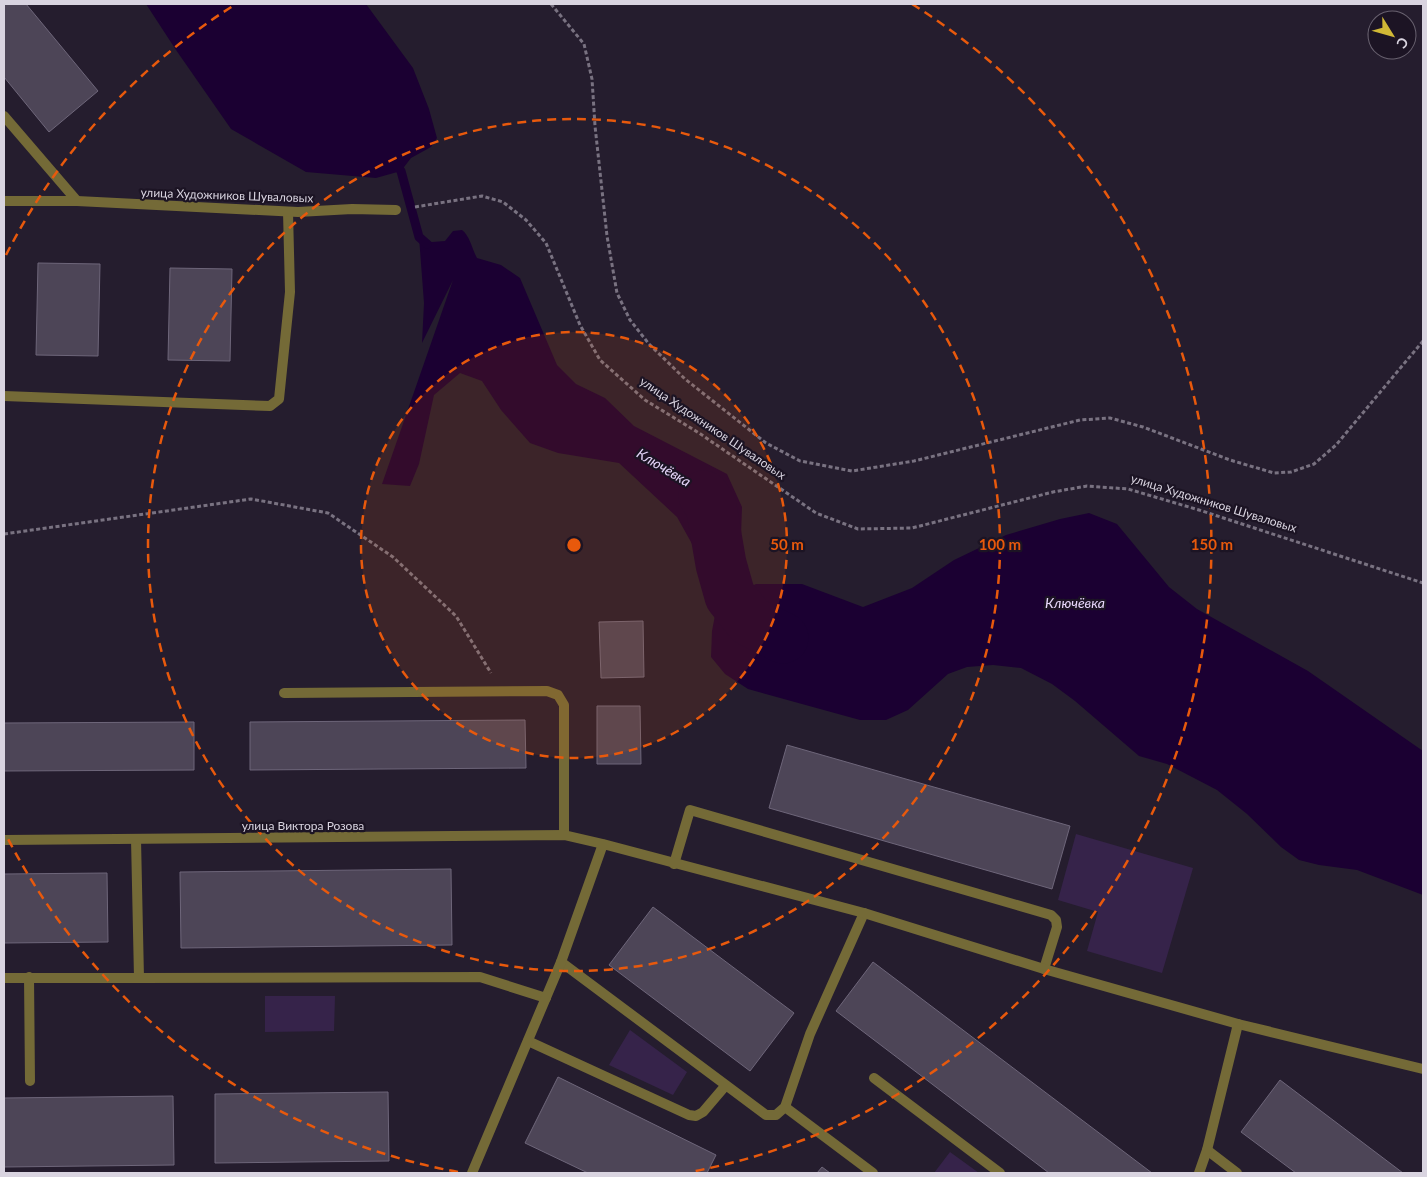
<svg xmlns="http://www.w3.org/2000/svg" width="1427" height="1177" viewBox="0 0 1427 1177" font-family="Lato,sans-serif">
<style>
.green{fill:#36234a}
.water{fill:#1b0032}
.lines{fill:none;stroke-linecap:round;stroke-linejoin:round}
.stream{stroke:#1b0032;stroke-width:9}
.river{stroke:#1b0032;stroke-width:51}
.building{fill:#4d4557;stroke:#6e667a}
.path{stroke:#797281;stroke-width:3;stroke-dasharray:4 2.5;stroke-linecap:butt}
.lane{stroke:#746a37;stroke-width:10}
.street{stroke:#746a37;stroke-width:10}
.ring{fill:none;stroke:#e8590c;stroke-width:2.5;stroke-dasharray:9 6}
.labels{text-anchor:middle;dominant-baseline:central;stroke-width:4.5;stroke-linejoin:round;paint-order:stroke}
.street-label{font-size:12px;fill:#d9d4e0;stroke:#1c1424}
.water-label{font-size:14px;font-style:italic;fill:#e6d6fa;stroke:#1c1424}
.centre{fill:#e8590c;stroke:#1c1424;stroke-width:2.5}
.ring-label{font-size:15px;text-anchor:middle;font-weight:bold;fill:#e8590c;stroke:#1c1424;stroke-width:4.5;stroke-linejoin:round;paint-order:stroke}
</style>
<rect width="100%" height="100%" fill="#251d2e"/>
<path class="green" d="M1076 834 1193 868 1162 973 1087 951 1098 912 1058 900Z
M265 996H335L334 1031 265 1032Z
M630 1030 687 1072 673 1095 609 1065Z
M950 1152 979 1173H934Z"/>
<path class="water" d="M146 4H366L413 68 429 109 437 138 431 147 411 158 401 171 376 178 306 172 231 129 176 50Z
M462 230C470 236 472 249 477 258L501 265 520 278 557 365 576 384 605 398 634 426 727 474 742 507 741 536 734 553 721 564 708 563 696 551 677 517 619 463 558 453 530 443 501 410 482 381 460 373 434 395 419 464 410 486 382 484 453 280 422 343 424 303 419 237 432 242 445 241 453 231Z
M1089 513 1117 524 1169 587 1197 609 1308 671 1423 751V895L1357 870 1319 865 1299 860 1281 847 1247 814 1217 790 1167 764 1139 756 1075 701 1052 684 1021 668 993 665 967 667 948 674 908 710 886 720H860L748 689 725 674 711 657 712 631 716 610 730 596 756 584H802L863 607 912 588 954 560 1006 535 1060 519Z"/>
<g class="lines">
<path class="stream" d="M394 162 401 171 419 237 427 244"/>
<path class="river" d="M704 496 711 506 721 564 730 596 750 621 783 638"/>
</g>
<path class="building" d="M4 4H26L98 91 49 132 4 77Z
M38 263 100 264 98 356 36 355Z
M170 268 232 269 230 361 168 360Z
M643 621 644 677 601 678 599 622Z
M597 706H640L641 764H597Z
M525 720 526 768 250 770V722Z
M194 722V770L4 771V723Z
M787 745 1070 826 1052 889 769 808Z
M451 869 452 945 181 948 180 872Z
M107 873 108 942 4 943V874Z
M653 907 794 1013 750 1071 609 965Z
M873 962 1152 1173H1049L836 1011Z
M558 1077 716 1155 707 1173H588L525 1143Z
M1280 1080 1403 1173H1296L1241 1132Z
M388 1092 389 1161 215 1163V1094Z
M173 1096 174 1165 4 1167V1098Z
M822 1167 830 1173H817Z"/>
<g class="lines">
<path class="path" d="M551 4 584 44 592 79 595 126 607 236 617 293 630 320 649 344 685 379 766 443 800 461 852 471 914 461 1080 420 1110 418 1143 427 1230 460 1274 473 1291 472 1314 464 1336 445 1423 341
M415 207 482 196 503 202 526 220 546 243 580 325 600 360 645 400 699 433 816 513 858 529 912 528 1053 492 1087 486 1128 489 1199 510 1423 583
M4 534 251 499 328 513 393 557 456 616 491 673"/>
<path class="lane" d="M4 116 77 201
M4 396 270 406 279 399 290 292 288 212
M284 693 547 691 558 695 564 705V835
M674 864 690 810 1051 915 1056 920 1057 927 1044 969
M561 962 766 1115H776L785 1107 810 1034 864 913
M29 977 30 1081
M4 978H139L136 839
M139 978 480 977 546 998
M1238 1024 1423 1069
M528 1041 689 1115 696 1116 703 1112 726 1085
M874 1078 1000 1173
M785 1107 873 1173
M1207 1150 1237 1173"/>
<path class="street" d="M4 201H77L298 212 352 209 396 210
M4 840 564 835 603 844 864 913 1044 969 1238 1024 1207 1150 1199 1173
M472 1173 561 962 603 844"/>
</g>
<circle cx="574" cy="545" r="213" fill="#e8590c" fill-opacity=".12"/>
<g class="ring">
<circle cx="574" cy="545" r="213"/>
<circle cx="574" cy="545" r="426"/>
<path d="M458 1172A638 638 0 0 1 6 835M6 255A638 638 0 0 1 236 4M912 4A638 638 0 0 1 690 1172"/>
</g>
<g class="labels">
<g class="street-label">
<text transform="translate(227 195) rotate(2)">улица Художников Шуваловых</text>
<text transform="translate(713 428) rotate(34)">улица Художников Шуваловых</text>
<text transform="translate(1214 503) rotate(17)">улица Художников Шуваловых</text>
<text x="303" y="825">улица Виктора Розова</text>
</g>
<g class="water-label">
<text transform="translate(664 467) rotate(31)">Ключёвка</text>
<text x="1075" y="602">Ключёвка</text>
</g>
</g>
<circle cx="574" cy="545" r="8" class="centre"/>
<g class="ring-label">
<text x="787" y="550">50 m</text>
<text x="1000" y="550">100 m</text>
<text x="1212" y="550">150 m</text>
</g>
<rect width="1427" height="1177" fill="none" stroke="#d9d4e0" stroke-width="10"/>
<g transform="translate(1392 35) rotate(127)"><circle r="24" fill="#1c1424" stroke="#68616f"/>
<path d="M0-4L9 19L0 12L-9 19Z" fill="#d0b836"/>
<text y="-8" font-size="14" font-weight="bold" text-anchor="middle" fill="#d9d4e0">С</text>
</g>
</svg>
